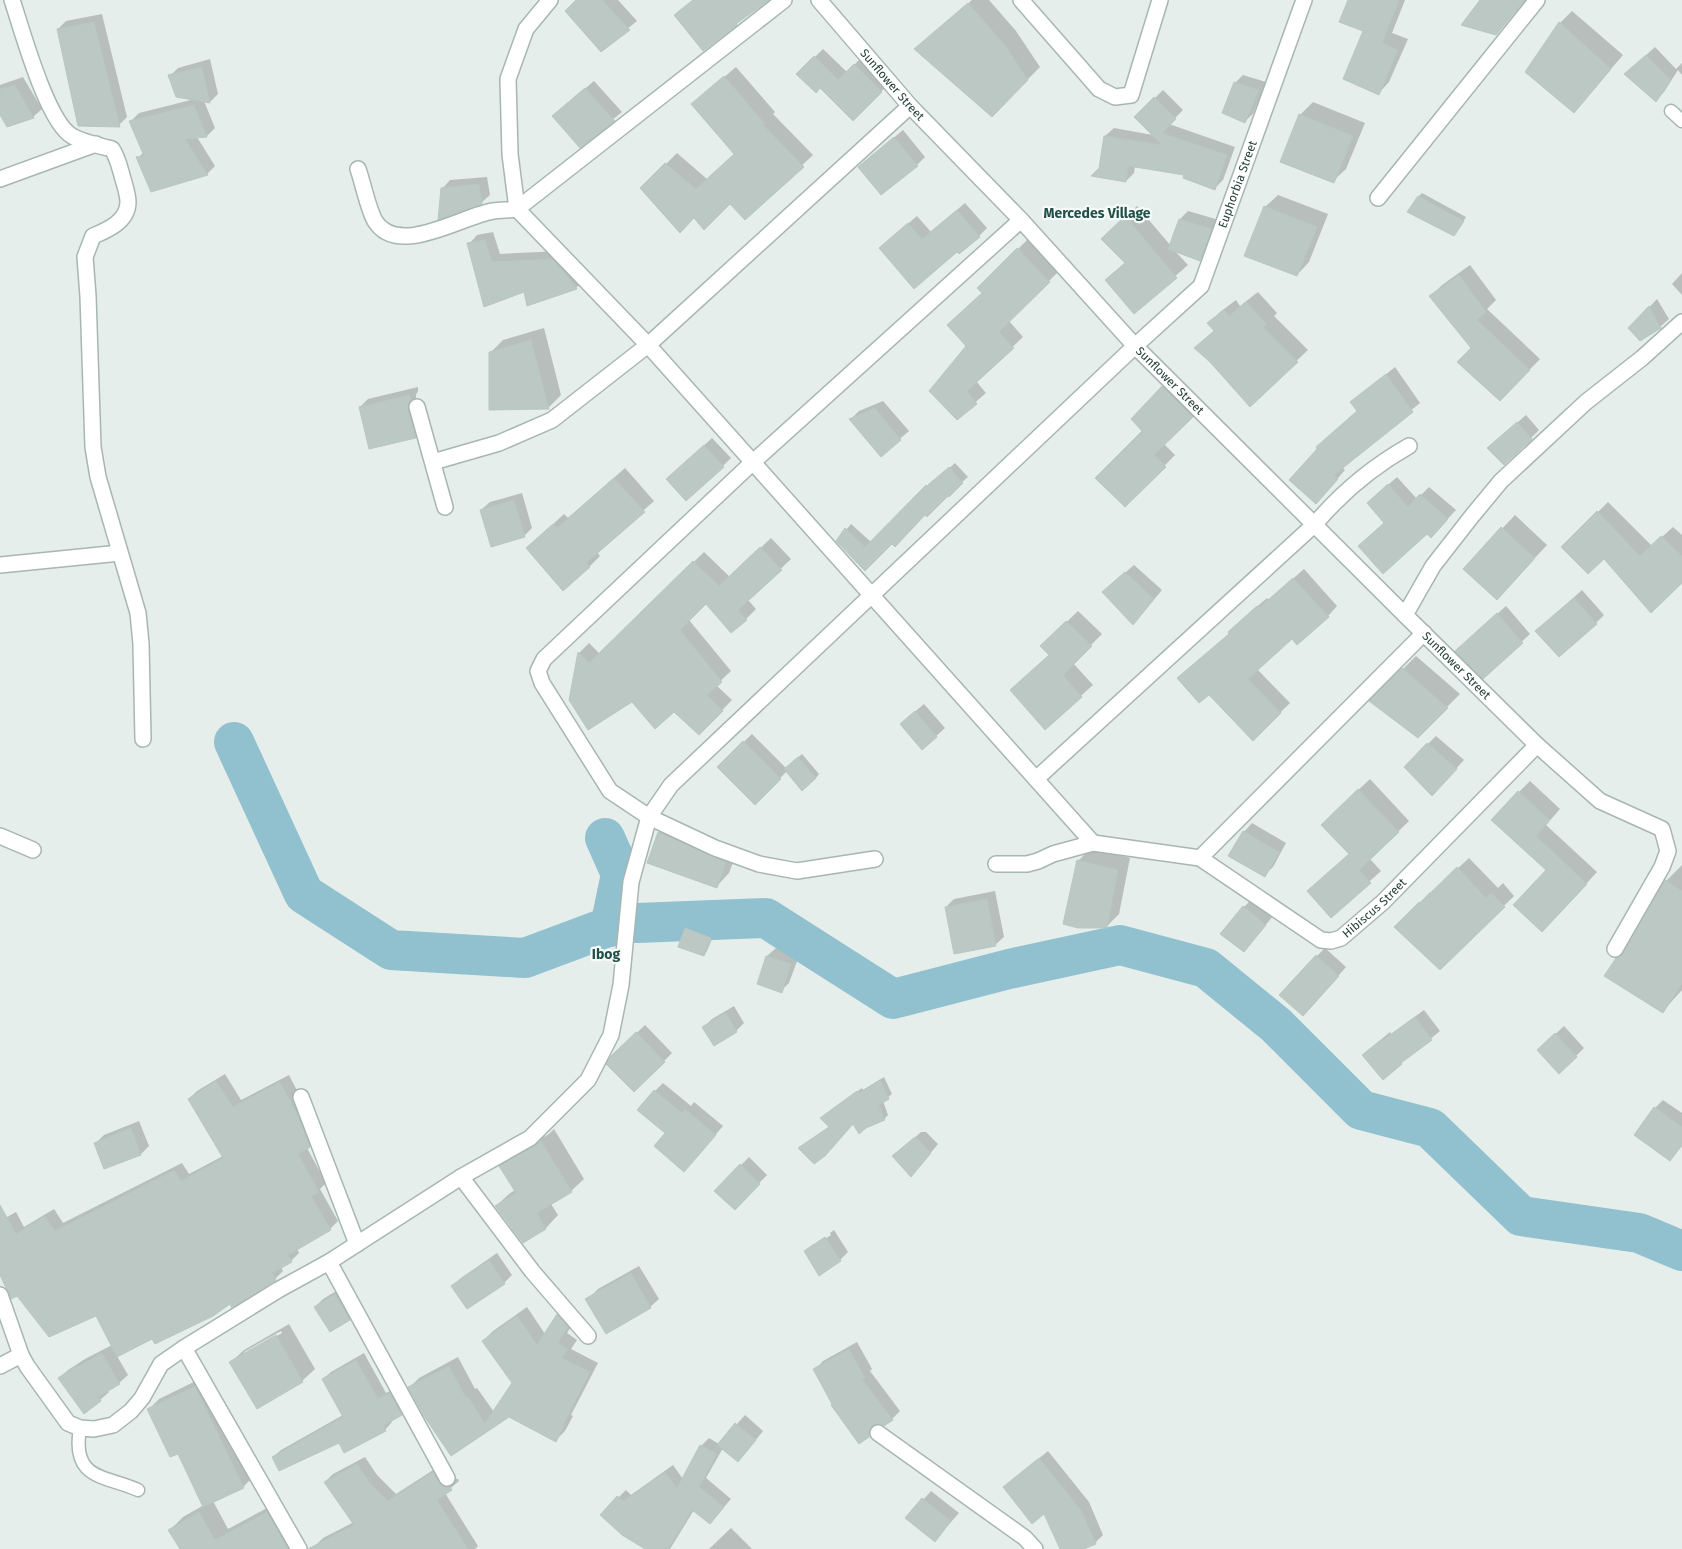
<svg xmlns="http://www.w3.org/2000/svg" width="1682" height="1549" viewBox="0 0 1682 1549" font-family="'Fira Sans',sans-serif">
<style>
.shadow{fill:#0003;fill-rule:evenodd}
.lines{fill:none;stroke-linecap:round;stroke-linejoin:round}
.river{stroke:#91c0cf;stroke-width:40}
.building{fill:#bbc8c4;stroke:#b8c7c2}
.lane-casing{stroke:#a8b6b2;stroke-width:15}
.street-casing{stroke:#a8b6b2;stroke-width:18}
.lane{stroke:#fff;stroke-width:12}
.street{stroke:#fff;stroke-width:15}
.labels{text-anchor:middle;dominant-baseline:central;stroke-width:4.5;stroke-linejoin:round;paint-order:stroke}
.street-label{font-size:12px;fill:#253f3a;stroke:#f6faf8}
.neighbourhood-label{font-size:14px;font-weight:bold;fill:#225049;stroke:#f6faf8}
</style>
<rect width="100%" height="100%" fill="#e5eeeb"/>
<path class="shadow" d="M578 0H618L637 21 601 50Z
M972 0H989L1016 31 1040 67 992 115 929 37Z
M1349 0H1405L1392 33 1408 39 1389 82 1379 93 1365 30Z
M1481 0H1526L1496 34Z
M1572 11 1623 55 1586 98 1560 23Z
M102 14 127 117 119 125 58 29 66 21Z
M1655 47 1676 69 1682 63V75L1678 70 1664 92 1656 100 1634 66Z
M823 49 847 72 863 56 890 83 853 119 820 86 798 74Z
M210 59 218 94 210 102 204 101 215 128 207 136 197 137 215 166 207 174 138 158 144 152 131 121 139 113 195 99 170 76 178 68Z
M736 67 775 112 773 114 813 155 745 219 730 202 694 216 642 188 677 153 707 179 735 154 704 94Z
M1243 75 1266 82 1253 114 1244 122 1235 83Z
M23 77 42 109 33 117 8 125 0 112V85Z
M594 81 622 112 580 146 562 108Z
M1163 90 1183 110 1169 124 1235 147 1223 180 1215 188 1185 174 1135 166 1134 173 1126 181 1100 169 1105 136 1114 128 1153 135 1136 117Z
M1313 102 1365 123 1346 169 1333 181 1300 115Z
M903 130 925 157 917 165 859 167Z
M487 177 490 195 481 203 442 189 450 180Z
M1422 193 1466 217 1458 230 1418 197Z
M1278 195 1328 214 1309 262 1297 275 1265 207Z
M965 203 987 228 979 236 957 251 889 240 917 216 931 232Z
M1137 206 1171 246 1180 219 1188 211 1219 220 1208 251 1200 259 1174 250 1188 265 1134 312 1107 280 1126 262 1103 239Z
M493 232 500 254 560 251 584 280 576 288 524 290 469 244 477 235Z
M1028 239 1059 271 1009 321 1023 337 976 381 986 393 957 418 967 346 983 292 979 288Z
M1470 265 1496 300 1487 309 1540 359 1500 400 1473 348 1431 296 1442 285Z
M1682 273V295L1672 284Z
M1258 292 1277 313 1274 316 1308 350 1250 405 1211 361 1195 348 1215 330 1209 323 1220 312 1236 300 1240 306Z
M1657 299 1669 319 1660 327 1630 328Z
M544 328 561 395 548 408 490 353 503 340Z
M1395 367 1420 403 1342 467 1345 470 1324 494 1319 449 1317 447 1358 411 1352 402Z
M1173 376 1202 405 1164 444 1175 455 1125 506 1144 431 1163 387Z
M418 387V391L416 395V400L423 428 415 436 360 407 368 399Z
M883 401 909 431 881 455 851 419 859 411Z
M1526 415 1539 430 1531 438 1497 440Z
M712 438 731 458 723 466 676 471Z
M955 463 968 477 892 542 865 570 837 541 851 524 871 542 933 480 934 482Z
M625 468 654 501 597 552 600 556 589 567 527 548 564 514 568 518Z
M1397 477 1417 499 1429 487 1456 510 1439 528 1427 532 1385 522 1377 495Z
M522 493 532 528 524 536 481 510 490 502Z
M1608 502 1652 546 1673 527 1682 535V581L1604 557 1563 547Z
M1515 515 1547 545 1509 586 1464 569Z
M771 538 791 559 748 600 756 609 746 619 706 602 689 620 731 671 716 685 732 700 699 734 674 710 632 701 570 699 579 653 589 643 600 654 704 552 730 577Z
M1134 565 1162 590 1141 615 1112 584Z
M1304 569 1337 606 1328 616 1292 637 1257 669 1290 703 1253 739 1209 693 1179 678 1230 633 1239 622 1267 598 1269 600Z
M1582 590 1604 615 1596 623H1545Z
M1506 606 1530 634 1483 677 1465 643Z
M1078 611 1102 634 1073 663 1093 685 1045 728 1050 655 1042 646Z
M1416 656 1460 694 1417 737 1371 701Z
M924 704 945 728 923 748 910 716Z
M752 734 786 768 802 754 819 774 816 778 787 771 755 804 718 767Z
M1436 736 1464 760 1440 786 1428 744Z
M1370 779 1409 821 1370 859 1381 871 1331 916 1350 853 1333 814Z
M1530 781 1560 809 1546 825 1597 872 1553 920 1548 870 1519 792Z
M671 820 738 849 729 873 717 886 659 833Z
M1252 823 1286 843 1273 867 1264 875 1244 832Z
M1091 848 1130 858 1119 914 1106 927 1078 861Z
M1469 858 1498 888 1503 883 1514 896 1440 969 1396 927 1430 892 1431 893Z
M1682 865V990L1663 1011 1617 959 1628 948 1666 881Z
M995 891 1004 937 995 945 946 907 954 899Z
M1252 899 1273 916 1244 951V907Z
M690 925 714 934 707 951 704 955 686 929Z
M776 948 799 956 789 983 781 991 758 984 767 956Z
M1325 948 1346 967 1311 1007 1317 956Z
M734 1006 744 1023 736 1031 704 1027 712 1019Z
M1424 1010 1440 1031 1401 1063 1372 1047 1390 1032 1391 1034Z
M645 1025 672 1053 634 1091 612 1057Z
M1564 1026 1584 1048 1576 1056 1547 1042Z
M225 1074 241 1100 289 1075 305 1106 318 1138 307 1148 326 1183 320 1189 338 1221 330 1229 297 1249 299 1253 291 1261 281 1267 283 1271 275 1279 230 1302 153 1337 117 1356 128 1375 119 1383 107 1390 109 1392 100 1400 60 1378 68 1370 85 1359 112 1345 97 1314 0 1260V1221L16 1212 24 1227 54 1209 63 1223 182 1163 189 1174 223 1156 189 1099 197 1091Z
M884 1077 892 1094 883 1101 888 1115 884 1119 853 1122 800 1148 830 1126 826 1114 862 1088 863 1090Z
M663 1083 691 1106 694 1102 723 1126 692 1162 667 1133 655 1091Z
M1663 1100 1682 1113V1146L1670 1160 1655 1108Z
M139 1121 149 1146 141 1154 96 1143 104 1135Z
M554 1129 584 1179 571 1191 551 1204 558 1215 546 1228 523 1242 496 1206 509 1194 515 1190 501 1166 513 1154 549 1134Z
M921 1132H926L938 1144 919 1167 894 1156Z
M749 1157 767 1175 735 1208 716 1191Z
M834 1230 848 1252 840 1260 806 1252 813 1244V1247L831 1235 830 1233Z
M497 1253 512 1275 504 1283 452 1286 461 1278Z
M639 1266 659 1299 650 1307 589 1298 598 1289Z
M343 1287 357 1311 349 1319 315 1307 323 1299Z
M567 1306 577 1317 567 1333 577 1340 571 1349 598 1363 571 1415 573 1416 565 1431 556 1440 509 1416 451 1454 410 1387 419 1378 458 1357 475 1389 477 1388 494 1412 513 1383 483 1341 493 1331 527 1307 545 1334 558 1315Z
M289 1324 315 1369 302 1381 231 1362 244 1350ZM281 1331 282 1333 244 1355V1352Z
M857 1342 872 1369 870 1371 900 1411 892 1419 877 1423V1427L869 1436 834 1404 815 1370 823 1361Z
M364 1353 386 1393 398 1387 409 1407 401 1414 391 1420 392 1422 385 1430 273 1457 281 1450 343 1415 323 1379 331 1372Z
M206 1376 254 1476 243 1487 213 1501 228 1529 280 1501 303 1541 295 1549H181L170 1530 183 1517 204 1505 178 1452 148 1410 159 1399Z
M745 1415 763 1431 746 1452 723 1448 706 1478 731 1499 710 1523 694 1510 670 1549H648L601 1515 626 1490 631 1495 673 1465 683 1479 701 1446 709 1438 719 1444Z
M1048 1451 1089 1502 1103 1535 1095 1543 1080 1549H1061L1045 1512 1004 1487Z
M365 1457 377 1475 396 1494 441 1465 450 1478 458 1479 459 1481 445 1493 478 1546 475 1549H317L315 1546 323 1538 354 1522 325 1482 333 1474Z
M931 1491 959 1513 935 1540 907 1518Z
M731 1528 752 1549H709Z"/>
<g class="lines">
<path class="river" d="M234 742 304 894 391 950 525 958 616 924
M605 838 621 874 610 927
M637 923 766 918 893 999 1009 969 1120 945 1206 968 1276 1025 1361 1110 1430 1128 1521 1216 1639 1233 1682 1251"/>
</g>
<path class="building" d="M576 0H602L630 30 601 52 565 11Z
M693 0H769L736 24 737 25 703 51 674 15Z
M1348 0H1399L1382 43 1398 50 1379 95 1343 79 1363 31 1339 22Z
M1480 0H1525L1496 35 1461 25Z
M968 3 1004 44 1028 80 992 117 914 49Z
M94 22 120 127 78 126 57 29Z
M1559 22 1611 69 1574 113 1525 72Z
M1646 55 1671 80 1656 102 1624 74Z
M814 56 838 80 854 64 882 92 853 121 820 88 816 93 796 74Z
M202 67 210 103 176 97 168 75Z
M724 76 765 124 763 125 804 167 745 220 730 204 704 230 694 218 680 233 640 188 665 163 696 189 734 154 691 104Z
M1234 82 1259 90 1245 123 1222 113Z
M15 85 34 118 7 127 0 115V89Z
M585 88 615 121 580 148 552 116Z
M1154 97 1176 119 1162 133 1227 155 1215 190 1183 178 1184 175 1129 166 1126 182 1091 176 1099 168 1104 136 1162 145 1134 117Z
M194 105 207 137 185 139 208 175 151 192 136 157 144 156 129 121Z
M1299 114 1353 136 1334 183 1280 162Z
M894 137 918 166 881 195 858 167Z
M479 184 482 204 438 220 441 188Z
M1418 196 1464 221 1454 236 1407 212Z
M1264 206 1317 227 1297 276 1244 256Z
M957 210 980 237 959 254 957 252 914 289 879 248 908 223 922 239Z
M1125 216 1177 278 1134 314 1105 280 1125 263 1101 239Z
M1179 219 1212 229 1200 261 1168 249Z
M485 240 492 262 552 259 564 272 577 289 527 306 524 292 484 307 467 243Z
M1017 248 1050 282 999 332 1014 348 967 391 977 404 957 420 929 391 966 346 947 325 982 293 977 288Z
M1459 275 1486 312 1477 320 1530 370 1500 401 1457 362 1471 348 1429 296Z
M1246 302 1267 324 1263 327 1298 362 1250 407 1210 362 1194 348 1214 331 1207 323 1224 310 1229 316Z
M1649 306 1661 328 1640 341 1628 328Z
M531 340 549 409 489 410V352Z
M1386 374 1413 412 1334 475 1338 479 1316 504 1289 480 1317 449 1316 447 1357 411 1350 402Z
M1162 386 1193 417 1154 455 1166 467 1125 507 1095 478 1142 431 1131 419Z
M409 395 411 400 408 404V409L416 438 369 449 359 407Z
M875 408 901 440 881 457 849 419Z
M1517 422 1532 439 1504 465 1487 448Z
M704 445 724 467 686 501 666 479Z
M949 467 963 483 949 497 948 496 927 517 925 515 895 547 892 544 865 571 836 541 845 528 865 547 926 485 927 486Z
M614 478 645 512 586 563 590 567 563 591 526 548 553 524 557 528Z
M1388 484 1408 507 1420 494 1448 519 1431 538 1427 534 1383 574 1358 546 1384 523 1367 503Z
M514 500 525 537 491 547 480 510Z
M1597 511 1640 556 1661 536 1682 556V583L1651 613 1604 559 1588 574 1561 547Z
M1501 527 1535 558 1497 600 1463 569Z
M760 547 782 570 738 610 747 620 731 633 706 604 680 630 722 682 707 695 723 711 699 735 674 712 655 729 632 702 588 730 569 700 578 652 589 663 693 561 719 586Z
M1125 572 1154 599 1133 625 1102 592Z
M1293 578 1329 617 1297 645 1292 639 1248 679 1281 713 1253 741 1209 695 1199 703 1177 678 1229 634 1228 632 1257 606 1259 608Z
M1574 598 1597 624 1559 657 1535 631Z
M1497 613 1523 643 1483 679 1455 651Z
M1066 621 1092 646 1063 675 1082 697 1045 730 1010 690 1049 655 1040 646Z
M1402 668 1448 708 1418 738 1369 701Z
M915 711 937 737 922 750 900 724Z
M743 741 781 779 755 805 717 767Z
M1427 743 1457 769 1432 796 1404 767Z
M798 757 816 778 802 791 784 769Z
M1358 789 1399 832 1359 870 1371 883 1331 918 1307 891 1349 854 1321 825Z
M1518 791 1550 820 1536 836 1587 884 1542 932 1513 905 1546 870 1491 820Z
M1243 831 1279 852 1265 877 1228 856Z
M658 832 726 862 717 888 647 863Z
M1077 860 1118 870 1107 928H1078L1063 924Z
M1457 867 1486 898 1491 893 1505 907 1440 970 1394 927 1419 902 1420 903Z
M1665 880 1682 891V983L1663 1013 1604 976 1616 958 1623 954Z
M987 899 996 946 954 954 945 907Z
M1243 906 1266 925 1244 952 1220 934Z
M685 928 711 938 704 956 678 947Z
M1316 955 1339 976 1303 1016 1279 995Z
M766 956 791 964 782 993 757 984Z
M726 1013 737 1032 714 1046 702 1027Z
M1415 1017 1432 1040 1401 1063 1402 1064 1383 1080 1362 1055 1381 1040 1382 1041Z
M636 1032 665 1062 634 1092 606 1064 611 1056Z
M1555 1033 1577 1057 1559 1074 1537 1050Z
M880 1080 889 1099 879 1105 885 1120 866 1128 859 1134 853 1124 825 1156 814 1164 798 1148 829 1127 820 1118 857 1091 859 1093Z
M216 1081 233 1107 280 1082 297 1114 310 1147 298 1154 319 1192 311 1196 331 1230 288 1255 292 1262 272 1273 276 1280 232 1308 230 1304 213 1316 155 1344 152 1339 117 1357 96 1316 49 1337 17 1296 11 1299 0 1275V1205L16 1234 45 1216 55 1231 174 1170 181 1181 223 1158 188 1099Z
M654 1090 682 1113 685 1109 716 1135 684 1172 654 1146 665 1133 637 1110Z
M1654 1107 1682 1127V1145L1670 1161 1634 1135Z
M131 1128 141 1155 104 1169 94 1143Z
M915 1137 931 1153 911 1177 892 1156Z
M541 1141 572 1192 537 1213 546 1229 523 1243 495 1206 516 1193 499 1166 535 1146Z
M740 1164 760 1184 735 1210 714 1191Z
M825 1237 841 1261 819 1276 804 1251Z
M489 1260 505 1284 467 1309 451 1286Z
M631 1273 651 1308 606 1334 585 1299Z
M335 1294 350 1320 330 1332 314 1307Z
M557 1314 568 1327 558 1343 568 1349 562 1358 590 1372 563 1425 564 1426 556 1442 509 1417 451 1456 424 1416 408 1387 449 1366 466 1398 468 1397 485 1423 512 1383 482 1341 517 1316 537 1345Z
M276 1335 303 1382 257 1409 229 1362Z
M849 1349 865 1378 862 1379 893 1420 884 1426 879 1424 874 1425 869 1432V1437L859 1444 831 1405 832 1404 813 1369Z
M102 1353 120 1384 98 1397 101 1401 84 1414 58 1378 76 1366 77 1367Z
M356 1360 378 1399 390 1393 402 1415 383 1426 386 1431 344 1453 339 1443 279 1471 272 1457 343 1417 322 1379Z
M195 1386 244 1488 203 1507 178 1454 170 1457 147 1409Z
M735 1423 756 1440 738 1462 717 1445Z
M700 1445 717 1454 699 1487 724 1507 710 1524 692 1510 668 1549H645L622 1535 600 1515 617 1496 623 1501 665 1472 677 1488Z
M1039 1458 1081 1510 1096 1544 1084 1549H1060L1044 1514 1032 1524 1003 1487Z
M357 1464 370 1483 388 1501 433 1472 442 1486 450 1487 452 1490 437 1500 468 1549H308L354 1525 324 1482Z
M922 1498 951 1521 935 1542 905 1518Z
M199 1512 215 1540 267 1512 288 1549H180L168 1530Z"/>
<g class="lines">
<defs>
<path id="lane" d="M1671 111 1682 121
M80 1428C71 1480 104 1475 138 1490"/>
<g id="street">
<path d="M12 0C22 30 47 122 72 136 82 142 100 146 112 149 118 158 120 169 123 179 125 186 128 195 128 202 128 221 108 230 93 236L85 257 88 296 93 447 98 477 138 613 141 644 143 739"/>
<path d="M550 0 526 29 508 79 510 154 517 209 648 345 1093 843"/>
<path id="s1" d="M819 0 910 106 1021 220 1135 346 1405 615 1537 745 1600 801 1662 829 1668 851 1662 867 1615 949"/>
<path d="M1021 0 1099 89 1115 97 1131 95 1160 0"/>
<path d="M358 169C363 183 368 209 375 221 398 258 462 216 493 211 501 210 509 210 517 209L784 0"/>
<path d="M0 179 96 144"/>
<path d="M1378 198 1537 0"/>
<path d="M417 407 445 507"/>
<path d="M433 462 499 443 552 420 648 345 910 106"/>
<path d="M0 565 120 553"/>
<path d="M1405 615 1433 566 1472 516 1501 481 1586 402 1642 358 1682 322"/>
<path d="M1036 779 1315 524C1342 492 1372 467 1409 446"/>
<path d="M0 836 33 850"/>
<path d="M1200 858 1424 633"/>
<path d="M875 859 797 871 759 864 715 848 649 817 610 791 542 683 538 671 544 659 753 462 1021 220"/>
<path id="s2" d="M996 864H1027L1038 861 1053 854 1093 843 1200 858 1321 940 1331 941 1341 938 1383 902 1537 745"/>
<path d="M301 1097 357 1244"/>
<path d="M461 1177 532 1271 588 1336"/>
<path d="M329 1262 447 1478"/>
<path d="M0 1295 21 1355"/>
<path d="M184 1348 299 1549"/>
<path id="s3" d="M0 1366 21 1355 27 1366 68 1423 80 1428 94 1429 113 1425 131 1411 142 1398 161 1364 184 1348 278 1290 329 1262 461 1177 530 1138 588 1080 611 1035 621 985 631 882 649 817 671 785 1135 346 1201 286 1304 0"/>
<path d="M878 1433 1025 1538 1035 1549"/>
</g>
</defs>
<use href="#lane" class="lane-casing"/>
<use href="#street" class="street-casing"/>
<use href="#lane" class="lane"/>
<use href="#street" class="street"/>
</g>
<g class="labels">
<g class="street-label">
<text stroke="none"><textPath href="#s1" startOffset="112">Sunflower Street</textPath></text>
<text stroke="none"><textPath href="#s3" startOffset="1894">Euphorbia Street</textPath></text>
<text stroke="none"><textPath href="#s1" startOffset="518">Sunflower Street</textPath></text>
<text stroke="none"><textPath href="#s1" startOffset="922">Sunflower Street</textPath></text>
<text stroke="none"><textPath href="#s2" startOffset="420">Hibiscus Street</textPath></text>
</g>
<g class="neighbourhood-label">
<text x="1097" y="213">Mercedes Village</text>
<text x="606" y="954">Ibog</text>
</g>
</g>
</svg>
